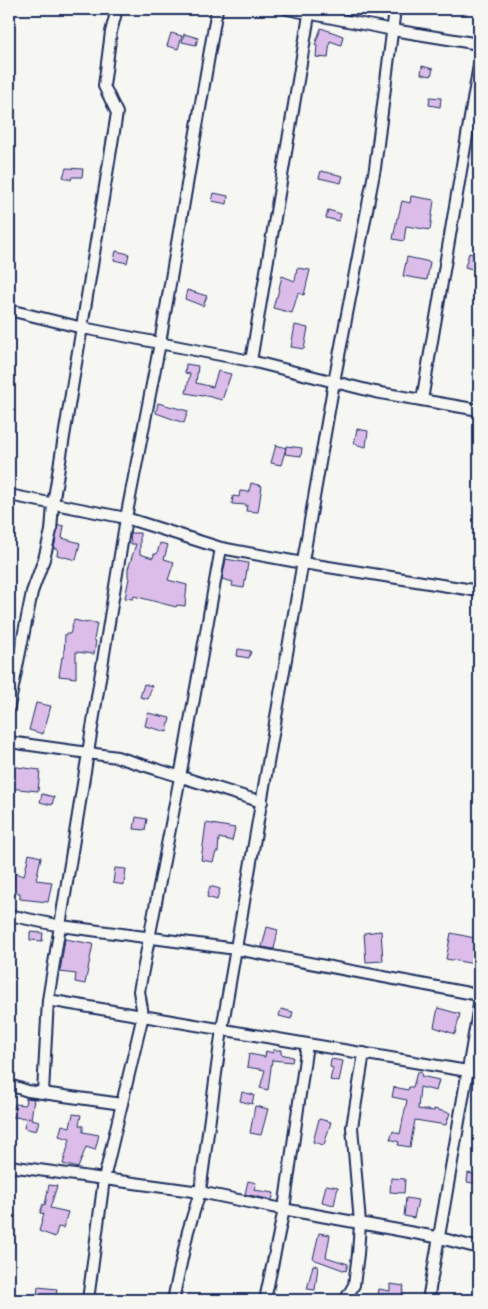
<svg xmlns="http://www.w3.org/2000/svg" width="488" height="1309" viewBox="0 0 488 1309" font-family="Sriracha,sans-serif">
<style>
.building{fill:#dcbdea;stroke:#1b2f5e}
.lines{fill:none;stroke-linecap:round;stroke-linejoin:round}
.minor-casing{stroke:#1b2f5e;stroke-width:14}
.minor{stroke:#f6f6f2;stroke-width:10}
</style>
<rect width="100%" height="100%" fill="#f6f6f2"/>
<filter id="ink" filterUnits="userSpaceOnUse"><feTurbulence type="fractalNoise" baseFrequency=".02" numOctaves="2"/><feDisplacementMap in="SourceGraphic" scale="10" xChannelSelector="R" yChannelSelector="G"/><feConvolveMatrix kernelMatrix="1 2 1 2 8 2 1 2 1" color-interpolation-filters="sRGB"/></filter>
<g filter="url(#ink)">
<path class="building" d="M321 28 343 36 341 45 330 41 328 58 316 57 317 45H315Z
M171 33 182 36 178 49 167 46Z
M184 34 198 38 196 45 182 42Z
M422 66 433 69 431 76 421 74Z
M430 97 441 98 440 107 429 105Z
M66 168 83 169 82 177H72L71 180 63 177Z
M321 171 343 176 341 183 319 178Z
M214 193 228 196 227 204 212 201Z
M411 196 434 200 430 230 406 226 404 241 393 239 397 218H398L402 201 410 203Z
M328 210 341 214 339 221 326 218Z
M116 251 129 254 127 263 114 260Z
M469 253 479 256V271L465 267Z
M407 257 430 262 427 280 403 276Z
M297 268 310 270 304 295 298 293 292 313 273 308 276 297H277L282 276 295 281Z
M187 290 207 296 203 306 185 299Z
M295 325 308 328 304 349 291 347Z
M186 364 198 366 196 383 213 387 218 371 231 374 222 400 203 395V396L186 393 190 374 185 373Z
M158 403 188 411 184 423 156 413Z
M357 429 368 431 366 447 354 444Z
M276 445 286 448 281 465 271 463Z
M286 446 302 448 301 456 285 454Z
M251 483 262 486 258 512 246 511 247 505 232 504 233 496 239 497 240 491 249 492Z
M58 525 64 526 62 538 80 543 76 560 57 555 58 549H54Z
M130 533H140V554L153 558 154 554H157L160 543 168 545 164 559 174 562 168 580 187 585 185 606 177 605 176 607 134 596 133 599 125 598 129 578 128 577V569L136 544H131Z
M226 559 248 563 244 588 232 586 233 582 222 579Z
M74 620 87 623 88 622 97 623 94 640 96 641 94 654 76 652V678L59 676 62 657H64L65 634H70Z
M238 649 251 651 249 658 237 656Z
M144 684 152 686 148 699 140 697Z
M36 703 51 706 43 734 29 730Z
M148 713 170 718 167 732 145 726Z
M10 766 40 770 38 791 9 788Z
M42 794 54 797 52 805 40 802Z
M136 817 147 819 145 830 134 829Z
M206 823 235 828 232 841 219 838 218 852H216L213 862 201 860Z
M29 854 41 857 36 880 52 882 48 902 20 899V893L12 892 15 873 24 876Z
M115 868 126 869 124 885 113 883Z
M210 886 220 889 217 900 207 897Z
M267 927 278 930 274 949 262 947Z
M381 931 383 961 366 962 364 933Z
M30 932 43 933 42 941 30 940Z
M451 933 479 939 475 964 446 959Z
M65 939 93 944 85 984 75 982 76 974 60 972Z
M438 1008 460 1014 455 1034 434 1027Z
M281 1009 293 1012 291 1019 279 1016Z
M273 1050H281V1054L293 1057 292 1062 272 1060 268 1090 260 1088 265 1070 247 1067 249 1054 265 1057 266 1051 273 1053Z
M331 1059 343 1061 339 1082 330 1080 333 1068 330 1067Z
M417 1072 422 1073 421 1076 439 1080 436 1091 420 1087 418 1109 434 1111V1109L450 1113 446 1125 415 1120 410 1147 398 1145 399 1142 390 1139 393 1131 400 1134 407 1100 392 1097 394 1087 408 1090 409 1087H413Z
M242 1092 254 1095 252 1104 240 1101Z
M26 1098 34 1099 31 1119 28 1118 39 1121 36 1131 24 1128 26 1118 13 1117 15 1104 25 1105Z
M255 1106 268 1109 261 1135 250 1133Z
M73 1114 81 1115 79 1125 83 1126V1132L99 1135 95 1150 86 1147 78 1168 63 1164 70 1139 59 1136 62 1125 70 1127Z
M319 1119 331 1122 324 1145 313 1142Z
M468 1173 479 1175V1184L467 1182Z
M391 1178 405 1179 404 1193 390 1192Z
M248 1181 256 1183 254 1190 274 1193 272 1200 245 1194Z
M49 1185 57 1186 50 1208 68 1212 63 1228 58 1227 55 1237 39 1231 44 1214 40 1213 43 1204 45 1205Z
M326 1185 338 1187 334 1205 322 1202Z
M406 1198 418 1200 414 1218 404 1216Z
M319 1233 330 1235 326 1257 348 1264 346 1271 313 1259Z
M313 1265 318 1266 315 1290 307 1289Z
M390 1284 404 1286 401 1300H377L379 1289 390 1291Z
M38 1287 57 1289 56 1298 37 1296Z"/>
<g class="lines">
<defs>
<path id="minor" d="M287 9 393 30 479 44
M9 310 83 328 251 361 375 392 479 410
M251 361 310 9
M422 400 479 65
M9 495 126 518 221 548 303 563 479 591
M9 707 32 592 44 559 51 531 53 504 117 113 104 86 111 32 117 9
M9 742 117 757 262 802
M9 915 61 926 236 949 479 995
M48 1000 479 1073
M9 1085 28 1091 122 1104
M43 1092 48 1000 126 518 160 343 217 9
M9 1166 200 1192 272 1207 436 1237 479 1248
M88 1300 104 1179 143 1015 139 991 180 777 221 548
M173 1300 188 1231 200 1192 222 1029 334 382 375 168 395 9
M265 1300 284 1209 307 1044
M345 1300 354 1285 358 1254 360 1223 352 1127 364 1053
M428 1300 479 1006"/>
</defs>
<use href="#minor" class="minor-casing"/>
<use href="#minor" class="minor"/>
</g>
</g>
<rect width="488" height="1309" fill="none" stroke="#f6f6f2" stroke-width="30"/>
<rect x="15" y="15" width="458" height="1279" fill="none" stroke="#1b2f5e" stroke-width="2" filter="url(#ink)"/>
</svg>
